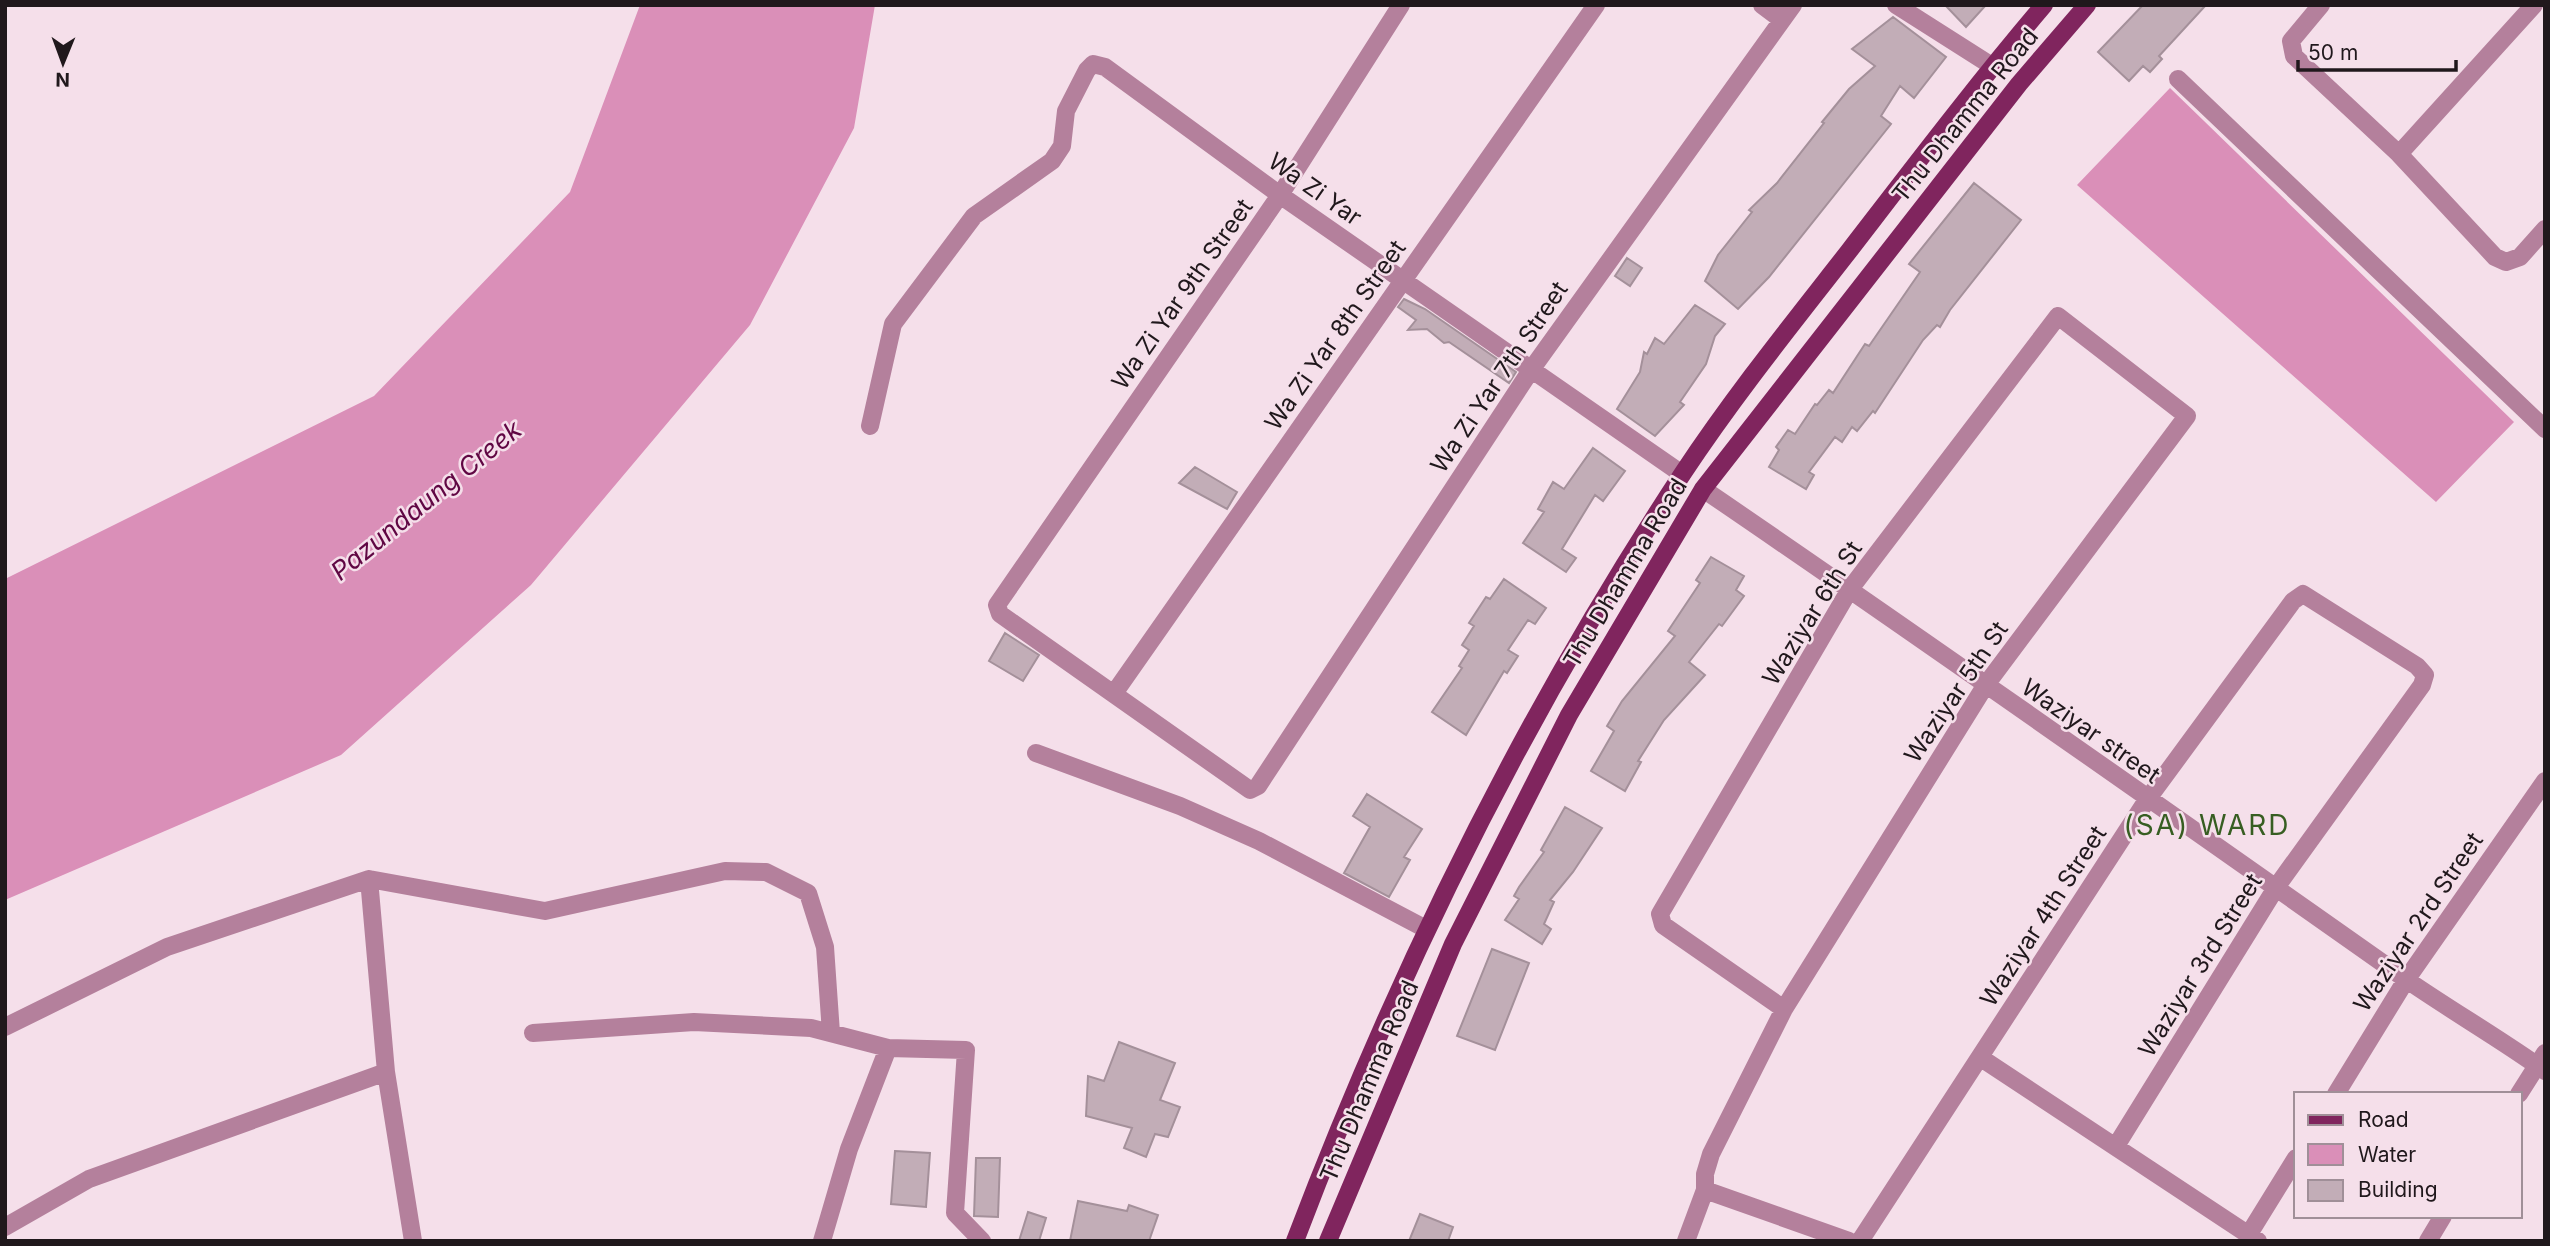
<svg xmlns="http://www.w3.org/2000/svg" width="2550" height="1246" viewBox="0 0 2550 1246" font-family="Inter,sans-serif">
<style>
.water{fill:#da8fb8}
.building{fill:#c2adb7;stroke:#a4909a;stroke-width:2}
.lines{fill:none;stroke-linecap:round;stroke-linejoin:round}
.minor{stroke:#b4809c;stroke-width:18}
.primary{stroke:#80255e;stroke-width:18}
.labels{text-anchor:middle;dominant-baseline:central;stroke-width:5;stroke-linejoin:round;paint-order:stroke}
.street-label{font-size:24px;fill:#20181c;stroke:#f5dfea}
.water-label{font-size:26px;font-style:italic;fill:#600643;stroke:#f5dfea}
.quarter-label{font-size:28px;letter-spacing:2px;fill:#375e22;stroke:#f5dfea}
</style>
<rect width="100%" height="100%" fill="#f5dfea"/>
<path class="water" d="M640 5H875L854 128 750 325 531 585 341 755 5 900V579L374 396 570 192Z
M2170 88 2514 422 2436 502 2077 185Z"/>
<path class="building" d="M1945 5H1986L1966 27Z
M2143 5H2206L2159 56 2162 59 2150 72 2143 66 2129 81 2098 52Z
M1893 17 1946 57 1914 98 1900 86 1881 116 1891 124 1769 277 1738 309 1705 281 1718 255 1752 212 1749 210 1777 183 1824 123 1822 122 1849 89 1875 66 1852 49Z
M1974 183 2021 220 1950 310 1940 327 1937 325 1923 340 1875 413 1873 411 1857 431 1852 427 1842 442 1835 437 1809 472 1814 475 1806 489 1769 467 1779 450 1776 447 1788 430 1795 434 1815 404 1817 405 1829 390 1833 393 1865 344 1869 346 1920 272 1909 264Z
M1627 258 1642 268 1630 286 1615 276Z
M1404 299 1425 309 1516 372 1509 383 1449 342 1444 343 1427 329 1408 330 1416 320 1398 307Z
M1695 305 1725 324 1715 336 1706 364 1680 402 1684 405 1655 436 1617 409 1640 372 1644 352 1647 354 1655 338 1664 344Z
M1593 448 1625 471 1603 501 1595 495 1562 549 1576 558 1566 572 1523 543 1544 512 1538 509 1553 482 1564 489Z
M1195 467 1237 492 1227 509 1179 483Z
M1711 557 1744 576 1736 590 1744 596 1722 626 1719 624 1689 662 1705 675 1664 720 1638 761 1641 762 1625 791 1591 771 1614 731 1607 726 1622 701 1675 636 1668 631 1700 583 1696 580Z
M1504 579 1546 608 1535 624 1528 620 1508 650 1518 656 1507 673 1504 671 1466 735 1432 712 1462 668 1459 666 1469 650 1462 645 1474 626 1469 623 1486 597 1490 599Z
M1005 633 1039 655 1023 681 989 661Z
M1367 794 1422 829 1404 857 1410 860 1389 897 1344 873 1370 827 1353 816Z
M1565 807 1602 828 1573 872 1550 900 1554 902 1544 924 1551 929 1542 944 1505 920 1519 899 1514 896 1519 887 1544 852 1541 850Z
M1492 949 1529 963 1495 1050 1457 1036Z
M1119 1042 1175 1063 1160 1100 1180 1107 1168 1137 1155 1134 1146 1157 1124 1148 1132 1128 1086 1116 1088 1076 1104 1081Z
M895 1151 930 1153 926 1207 891 1204Z
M976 1158H1000L998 1217 974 1216Z
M1078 1201 1127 1211 1129 1205 1158 1215 1149 1241H1070Z
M1028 1212 1046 1218 1039 1241H1019Z
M1420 1214 1453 1227 1448 1241H1409Z"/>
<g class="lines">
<path class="minor" d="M1401 5 1280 195 997 605 1000 614 1250 790 1258 786 1531 370 1793 5
M1762 5 1782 20
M1896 5 1992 66
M2321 5 2291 41 2294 56 2399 154 2495 257 2506 262 2520 257 2545 229
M2178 79 2545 429
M2399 154 2534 5
M870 426 893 324 974 216 1052 161 1062 146 1066 111 1087 70 1093 64 1105 67 1280 195 1682 474
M1703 489C1938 649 2171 814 2404 978 2450 1010 2499 1038 2545 1071
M1115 692 1596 5
M1036 753 1180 806 1259 841 1426 929
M369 879 386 1072 413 1241
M5 1027 167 947 369 879 545 911 725 871 766 872 808 893 825 947 831 1033
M533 1033 694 1022 811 1028 888 1048 966 1050 955 1213 982 1241
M1981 1058 2258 1241
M2336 1094 2406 980 2545 781
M2519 1094 2545 1053
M1705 1190 1849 1241
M5 1227 89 1179 386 1072
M2249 1234 2296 1158
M822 1241 849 1149 888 1048
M1686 1241 1705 1190V1174L1711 1154 1784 1009 1985 686 2187 416 2058 316 1850 589 1660 914 1663 925 1784 1009
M1860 1241 2147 800 2293 601 2303 594 2417 666 2425 675 2422 685 2277 886 2116 1146
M2428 1241 2443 1216"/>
<path class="primary" d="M1295 1241C1397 972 1525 713 1683 473 1734 396 1792 324 1849 251 1913 168 1976 85 2044 5
M1328 1241 1453 944 1569 715 1703 489 2019 84 2087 5"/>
</g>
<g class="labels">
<g class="street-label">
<text transform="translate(1965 115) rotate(-51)">Thu Dhamma Road</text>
<text transform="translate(1315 189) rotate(35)">Wa Zi Yar</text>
<text transform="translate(1182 294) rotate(-55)">Wa Zi Yar 9th Street</text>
<text transform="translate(1335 335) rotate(-55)">Wa Zi Yar 8th Street</text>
<text transform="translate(1499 377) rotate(-56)">Wa Zi Yar 7th Street</text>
<text transform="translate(1625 573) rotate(-59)">Thu Dhamma Road</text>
<text transform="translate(1812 613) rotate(-58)">Waziyar 6th St</text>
<text transform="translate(1956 692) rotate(-56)">Waziyar 5th St</text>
<text transform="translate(2091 731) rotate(35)">Waziyar street</text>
<text transform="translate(2043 916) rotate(-57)">Waziyar 4th Street</text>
<text transform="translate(2418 922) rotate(-56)">Waziyar 2rd Street</text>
<text transform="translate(2200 965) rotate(-58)">Waziyar 3rd Street</text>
<text transform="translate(1369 1081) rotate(-67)">Thu Dhamma Road</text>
</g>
<g class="water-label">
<text transform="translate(426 500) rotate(-39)">Pazundaung Creek</text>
</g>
<g class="quarter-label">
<text x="2207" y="825">(SA) WARD</text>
</g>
</g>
<rect width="2550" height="1246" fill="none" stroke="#20181c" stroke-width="14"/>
<rect x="2294" y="1092" width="228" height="126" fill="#f5dfea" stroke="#a08f98" stroke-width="2"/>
<rect x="2308" y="1115" width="35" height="10" fill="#80255e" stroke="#a08f98" stroke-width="2"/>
<text x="2358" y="1127" font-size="21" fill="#20181c">Road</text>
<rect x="2308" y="1144" width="35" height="21" fill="#da8fb8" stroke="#a08f98" stroke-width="2"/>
<text x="2358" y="1162" font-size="21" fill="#20181c">Water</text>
<rect x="2308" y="1180" width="35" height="21" fill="#c2adb7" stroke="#a08f98" stroke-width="2"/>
<text x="2358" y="1197" font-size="21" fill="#20181c">Building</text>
<g transform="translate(63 63) rotate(181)" stroke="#f5dfea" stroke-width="5" paint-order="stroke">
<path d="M0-5L12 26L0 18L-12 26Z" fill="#20181c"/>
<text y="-10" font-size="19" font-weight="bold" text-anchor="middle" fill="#20181c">N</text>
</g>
<path d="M2298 60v10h158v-10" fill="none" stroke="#20181c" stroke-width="3.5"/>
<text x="2308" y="60" font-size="21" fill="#20181c" stroke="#f5dfea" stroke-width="5" paint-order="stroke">50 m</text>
</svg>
